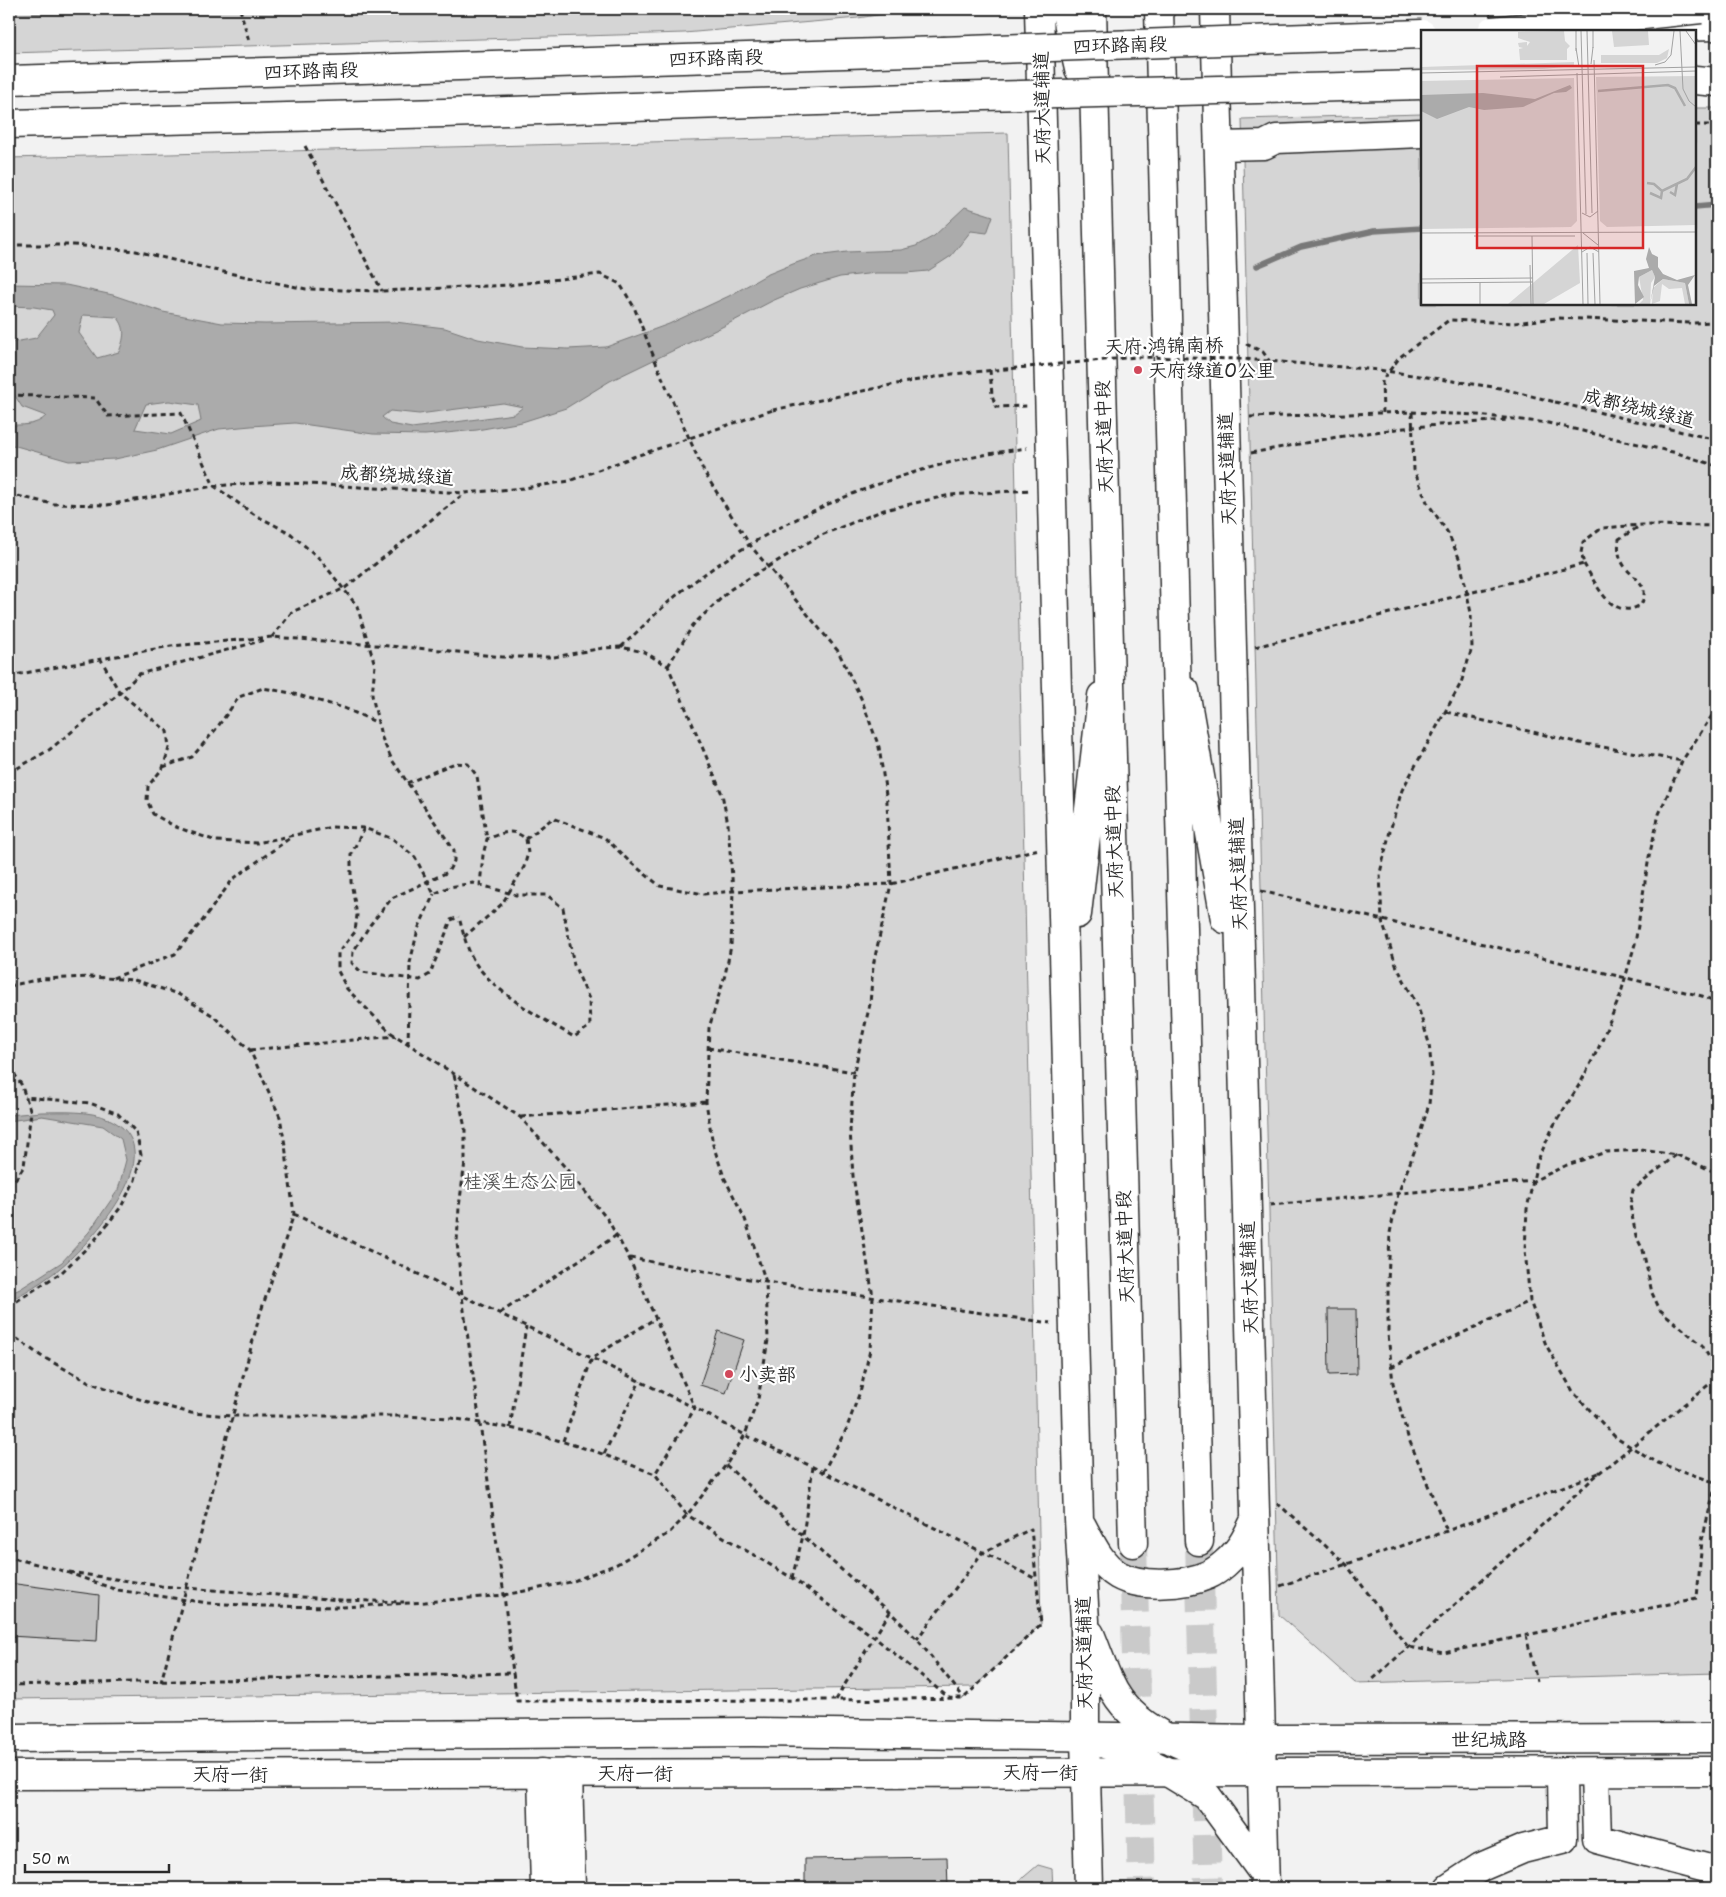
<svg xmlns="http://www.w3.org/2000/svg" width="1726" height="1897" viewBox="0 0 1726 1897" font-family="'Shantell Sans','LXGW WenKai TC',sans-serif">
<style>
.green{fill:#d5d5d5;stroke:#808080}
.water{fill:#ababab;stroke:#787878;fill-rule:evenodd}
.lines{fill:none;stroke-linecap:round;stroke-linejoin:round}
.stream{stroke:#787878;stroke-width:5.5}
.building{fill:#c1c1c1;stroke:#2b2b2b}
.major-tunnel{stroke:#cacaca;stroke-width:28;stroke-dasharray:28 14;stroke-linecap:butt}
.minor-casing{stroke:#2b2b2b;stroke-width:31}
.major-casing{stroke:#2b2b2b;stroke-width:31}
.highway-casing{stroke:#2b2b2b;stroke-width:31}
.path{stroke:#2b2b2b;stroke-width:3;stroke-dasharray:5 4;stroke-linecap:butt}
.minor{stroke:#fff;stroke-width:28}
.major{stroke:#fff;stroke-width:28}
.highway{stroke:#fff;stroke-width:28}
.highway-bridge-casing{stroke:#2b2b2b;stroke-width:31;stroke-linecap:butt}
.path-bridge{stroke:#2b2b2b;stroke-width:3;stroke-dasharray:5 4;stroke-linecap:butt}
.highway-bridge{stroke:#fff;stroke-width:28}
.poi-dot{fill:#d1495b;stroke:#fff;stroke-width:2}
.labels{text-anchor:middle;dominant-baseline:central;stroke-width:4.5;stroke-linejoin:round;paint-order:stroke}
.street-label{font-size:19px;fill:#2b2b2b;stroke:#fff}
.poi-label{font-size:19px;fill:#2b2b2b;stroke:#fff;text-anchor:start}
.park-label{font-size:19px;fill:#565656;stroke:#fff}
.inset-river{fill:none;stroke:#ababab;stroke-width:2.5}
.inset-road{fill:none;stroke:#a2a2a2;stroke-width:1}
.view{fill:#d62828;fill-opacity:0.15;stroke:#d62828;stroke-width:2.5}
.inset-edge{fill:none;stroke:#2b2b2b;stroke-width:2.5}
</style>
<rect width="100%" height="100%" fill="#f2f2f2"/>
<filter id="ink" filterUnits="userSpaceOnUse"><feTurbulence type="fractalNoise" baseFrequency=".02" numOctaves="2"/><feDisplacementMap in="SourceGraphic" scale="10" xChannelSelector="R" yChannelSelector="G"/><feConvolveMatrix kernelMatrix="1 2 1 2 8 2 1 2 1" color-interpolation-filters="sRGB"/></filter>
<g filter="url(#ink)">
<path class="green" d="M289 9H999L902 11 858 18 684 33 9 53V14Z
M1695 108H1717V1673L1355 1683 1279 1615 1242 119 1422 114V304H1695Z
M1008 133 1041 1624 974 1687 9 1699V158Z
M1038 1865 1052 1869 1053 1888H1011Z"/>
<path class="water" d="M965 207 993 216 987 233 971 231 951 256 928 271 906 273H876L840 277 800 289 772 301 726 325 610 381 566 408 522 422 477 430 425 435 373 434 295 423 251 426 219 429 157 450 115 459 69 461 9 444V425C22 425 36 426 46 416L22 407 10 388H9V343L36 338 54 315 52 310 34 307 9 306V284L66 285 113 295 163 312 222 323 265 324 395 322 445 328 478 339 522 347 568 349 606 347 669 324 729 296 766 275 793 264 816 256 847 252 901 250 916 246 934 236ZM83 315 117 317C127 328 124 339 119 352L97 358 79 333ZM169 401 198 405 201 421 171 434 135 429 146 404ZM503 403 523 407 514 414 412 428 390 424 382 417 390 411 419 414Z
M41 1112C63 1112 89 1110 109 1119 172 1148 101 1230 71 1258 53 1276 31 1289 9 1301V1294L20 1289 62 1262 89 1232 118 1190 126 1160 121 1139 103 1126 42 1116 9 1121V1115Z"/>
<g class="lines">
<path class="stream" d="M1695 207 1717 205
M1257 266 1301 247 1374 231 1422 228"/>
</g>
<path class="building" d="M1328 1309H1356L1357 1374 1329 1375Z
M718 1331 744 1340 726 1393 700 1385Z
M9 1583 99 1595 97 1641 9 1636Z
M947 1857 948 1888H805V1859Z"/>
<g class="lines">
<path class="major-tunnel" d="M1199 1541 1208 1888
M1133 1543 1142 1888"/>
<defs>
<path id="minor" d="M1039 9 1079 1520 1085 1621V1737L1089 1888
M1215 9 1265 1888
M1505 9V31
M1218 146 1264 145 1276 139 1422 133
M1185 691 1225 919
M1077 914 1102 696
M1082 1526C1091 1543 1100 1564 1118 1575 1141 1588 1185 1585 1208 1575 1219 1570 1231 1559 1238 1550 1245 1542 1250 1530 1255 1520
M1090 1634C1098 1653 1104 1673 1114 1691 1141 1738 1207 1755 1255 1769
M1091 1739 1127 1752 1166 1771 1207 1796 1264 1874
M1595 1772 1597 1839 1717 1871
M542 1773 545 1888
M568 1773 571 1888
M1449 1888 1481 1867 1523 1849 1563 1839 1562 1773"/>
<path id="major" d="M1065 9 1079 69
M1092 9 1133 1543
M1159 9 1199 1541
M9 1738 753 1732 1261 1739 1717 1738
M9 1775 1717 1771"/>
<path id="highway" d="M1621 28 1717 26
M9 80 942 51
M1695 80 1717 82
M9 124 444 113 944 97"/>
</defs>
<use href="#minor" class="minor-casing"/>
<use href="#major" class="major-casing"/>
<use href="#highway" class="highway-casing"/>
<path class="path" d="M240 9 249 41
M1695 125H1717
M305 146 382 291
M9 245H74L136 251 214 270 306 289 382 291 510 285 600 274 620 284 634 307 659 370 704 472 750 545 838 651 861 698 879 747 887 802 891 884 873 966 870 1004 854 1072 850 1130 853 1176 873 1297 870 1350 861 1389 846 1430 823 1472
M1246 344 1263 352 1270 362
M990 370 992 395 996 407 1028 406
M9 395 95 398 108 416 181 413 214 486 255 515 290 533 320 559 357 606 375 665 372 695 381 736 392 760 443 834
M1555 402 1717 440
M1412 412 1414 470 1427 502 1448 533 1460 560 1471 613 1472 648 1461 683 1402 790 1390 831 1380 873 1382 921 1396 965 1418 1007 1429 1043 1432 1075 1429 1104 1416 1147 1398 1194 1390 1233 1388 1284V1334L1393 1383 1408 1437 1447 1531
M1383 413 1382 380 1400 357 1449 320 1514 323 1556 318 1691 323 1717 322
M1250 417 1412 412 1477 415 1548 423 1677 453 1717 466
M1251 453 1337 437 1412 427 1508 420
M9 494 53 504 107 505 214 486 271 482 465 493 524 488 569 481 633 457 773 410
M1584 564C1594 580 1607 612 1630 609 1633 609 1638 606 1641 605 1652 581 1631 580 1622 562 1618 554 1618 547 1619 539L1640 526
M272 637 292 612 345 588 465 493
M621 647C644 626 666 602 691 584 786 512 910 463 1027 448
M1255 647 1584 564 1581 553 1583 542 1602 528 1642 525 1717 526
M100 658 120 693 167 731 169 748 163 768 148 786 147 800 153 814 176 827 216 841 257 843 332 827 364 828 393 839 415 857 434 894 449 887 473 883 516 895H547L563 908 574 965 589 999 590 1026 574 1037C540 1017 503 998 478 967 468 954 463 933 459 917
M668 666 693 625 731 589 819 536 884 510 950 495 1031 490
M9 676 171 646 272 637 441 650 502 657H554L603 648 620 647 644 652 668 666 722 794 728 824 733 891 731 946 725 975 709 1028 706 1102 713 1145 724 1177 745 1219 766 1282 768 1340 758 1399 745 1435 726 1465 687 1515 669 1533 617 1564 571 1582 504 1595 425 1602 343 1607 261 1606 208 1603 117 1590 60 1570 9 1557
M1717 708 1682 761 1659 814 1649 857 1635 944 1620 996 1599 1047 1581 1082 1554 1125 1537 1162 1527 1209 1525 1250 1530 1301 1546 1345 1574 1393 1616 1438 1658 1463 1717 1483
M1446 712 1580 743 1682 761
M163 767 192 757 216 729 239 697 263 688 291 693 344 708 378 723
M9 773 49 750 120 693 139 674 264 640
M407 783 455 763 468 764 477 776 487 839
M364 828 351 855V882L357 915 355 932 338 953V971L347 989 390 1032 520 1117 565 1167 608 1220 629 1258 695 1408 655 1474
M526 839 553 818 605 838 630 862 660 886 704 894 733 891 891 884 1039 849
M1261 891 1702 996 1717 1002
M464 937 502 904 524 867 528 853 526 839C512 827 503 833 487 839L483 855 480 885
M113 978 175 954 203 920 233 879 290 838
M9 986 41 979 91 977 134 980 178 994 212 1015 250 1050 280 1117 285 1145 294 1214 260 1314 161 1682
M408 1044 410 963 418 929 434 894
M708 1048 854 1072
M250 1050 396 1036
M9 1066 21 1084 31 1112 24 1166 9 1189
M454 1075 465 1128V1162L459 1207 457 1242 462 1296 504 1595 513 1673
M521 1117 706 1102
M1676 1155 1633 1190 1630 1205 1636 1236 1643 1250 1652 1293 1660 1310 1702 1345 1717 1371
M1270 1205 1533 1181 1567 1165 1606 1152 1641 1150 1677 1155 1717 1173
M294 1214 695 1408 745 1435 813 1467 1036 1579
M630 1258 766 1282 1051 1323
M9 1306 62 1272 94 1241 121 1207 135 1180 141 1155 136 1132 118 1114 90 1103 25 1097
M500 1313 617 1235
M9 1333 41 1356 91 1383 145 1401 191 1413 232 1416H403L451 1418 527 1431 597 1452 655 1474 687 1515 792 1578 874 1637 949 1698
M1391 1367 1530 1301
M510 1428 526 1327
M563 1441 592 1358 656 1318
M604 1454 640 1381
M726 1465 803 1536 890 1612 917 1639 964 1698
M1599 1473 1717 1378
M1277 1503 1346 1564 1408 1647 1444 1653 1697 1598 1702 1540 1716 1483
M69 1572 161 1586 341 1600 404 1602
M792 1578 803 1536 813 1467
M1280 1586 1447 1531 1599 1473 1370 1682
M1526 1635 1537 1682
M9 1685 513 1673 517 1701 836 1700 964 1698 1041 1624 1031 1529 982 1553 917 1639
M836 1700 842 1689 890 1612"/>
<use href="#minor" class="minor"/>
<use href="#major" class="major"/>
<use href="#highway" class="highway"/>
<defs>
<path id="highway-bridge" d="M1492 31 1701 9
M942 51 1422 34
M944 97 1422 85"/>
</defs>
<use href="#highway-bridge" class="highway-bridge-casing"/>
<path class="path-bridge" d="M773 410 891 385 952 374 1136 357 1243 359 1379 370 1500 388 1555 402
M443 834 454 850V861L448 872 392 898 370 925 353 952 352 963 361 972 420 980 430 974 451 920 459 917"/>
<use href="#highway-bridge" class="highway-bridge"/>
</g>
</g>
<g class="poi-dot">
<circle cx="1138" cy="370" r="5"/>
<circle cx="729" cy="1374" r="5"/>
</g>
<g class="labels">
<g class="street-label">
<text transform="translate(1120 45) rotate(-2)">四环路南段</text>
<text transform="translate(716 58) rotate(-2)">四环路南段</text>
<text transform="translate(311 71) rotate(-2)">四环路南段</text>
<text transform="translate(1042 108) rotate(-91)">天府大道辅道</text>
<text transform="translate(1164 346) rotate(-1)">天府·鸿锦南桥</text>
<text transform="translate(1639 408) rotate(13)">成都绕城绿道</text>
<text transform="translate(1104 437) rotate(-92)">天府大道中段</text>
<text transform="translate(1227 469) rotate(-92)">天府大道辅道</text>
<text transform="translate(397 475) rotate(3)">成都绕城绿道</text>
<text transform="translate(1114 842) rotate(-92)">天府大道中段</text>
<text transform="translate(1238 874) rotate(-92)">天府大道辅道</text>
<text transform="translate(1125 1247) rotate(-92)">天府大道中段</text>
<text transform="translate(1249 1278) rotate(-92)">天府大道辅道</text>
<text transform="translate(1084 1653) rotate(-91)">天府大道辅道</text>
<text x="1489" y="1739">世纪城路</text>
<text x="1040" y="1772">天府一街</text>
<text x="635" y="1773">天府一街</text>
<text x="230" y="1774">天府一街</text>
</g>
<g class="poi-label">
<text x="1148" y="370">天府绿道0公里</text>
<text x="739" y="1374">小卖部</text>
</g>
<g class="park-label">
<text x="520" y="1181">桂溪生态公园</text>
</g>
</g>
<g transform="translate(1421 30)">
<rect width="275" height="275" fill="#f2f2f2"/>
<path d="M143 1 144 11 149 16 146 19V30H99L98 19 102 18 98 17 97 13 106 12V16L109 12 97 8V2ZM191 1H227L228 15 193 17ZM248 19 246 28 236 33H180V25H238ZM153 32V36L122 39 0 40V37ZM275 46V195L186 197 179 191 175 47ZM153 48 156 191 150 197 0 199V51ZM157 215 159 253 123 274H87ZM231 240 234 247 230 253 229 274H218L222 270 218 247ZM242 249 264 253 268 274H264L261 258 248 259 241 254 239 271 231 274 232 258Z" fill="#d5d5d5"/>
<path d="M149 55 151 58 145 62 133 63 102 77 63 80 48 77 16 89 0 81V65L62 63 114 69ZM228 217 231 224 237 227V237L242 244 256 250 274 245 267 255 271 274H268L264 253 242 249 233 256 229 274 234 247 231 240 218 247 217 255 223 267 214 274 213 241 228 238 225 229Z" fill="#ababab"/>
<path class="inset-river" d="M177 61 247 55 254 58 264 76M226 153 233 154 241 161 266 149 275 137M249 162 254 165 256 154M229 163 240 168 241 161"/>
<path class="inset-road" d="M155 1V21M160 1 165 184M166 1 171 183M172 1V18M259 1 262 59 268 71 275 77M265 1 275 15M155 18 158 37M173 30 179 274M170 34 172 17M234 35 244 32 250 25 253 1M0 43 275 37M156 43 162 274M79 47 275 41M161 183 169 187 177 181M0 203 275 202M162 203 177 215M53 206H154M111 206 112 274M161 222 169 217 178 222M166 223 167 274M172 223 174 274M109 235 110 274M0 249 112 248M59 252V274M0 253 112 252"/>
<path class="view" d="M56 36H222V218H56Z"/>
<rect width="275" height="275" class="inset-edge"/>
</g>
<rect width="1726" height="1897" fill="none" stroke="#fff" stroke-width="30"/>
<rect x="15" y="15" width="1696" height="1867" fill="none" stroke="#2b2b2b" stroke-width="2" filter="url(#ink)"/>
<path d="M25 1864v8h144v-8" fill="none" stroke="#2b2b2b" stroke-width="2.5"/>
<text x="32" y="1864" font-size="15" fill="#2b2b2b" stroke="#ffffff" stroke-width="4" paint-order="stroke">50 m</text>
</svg>
